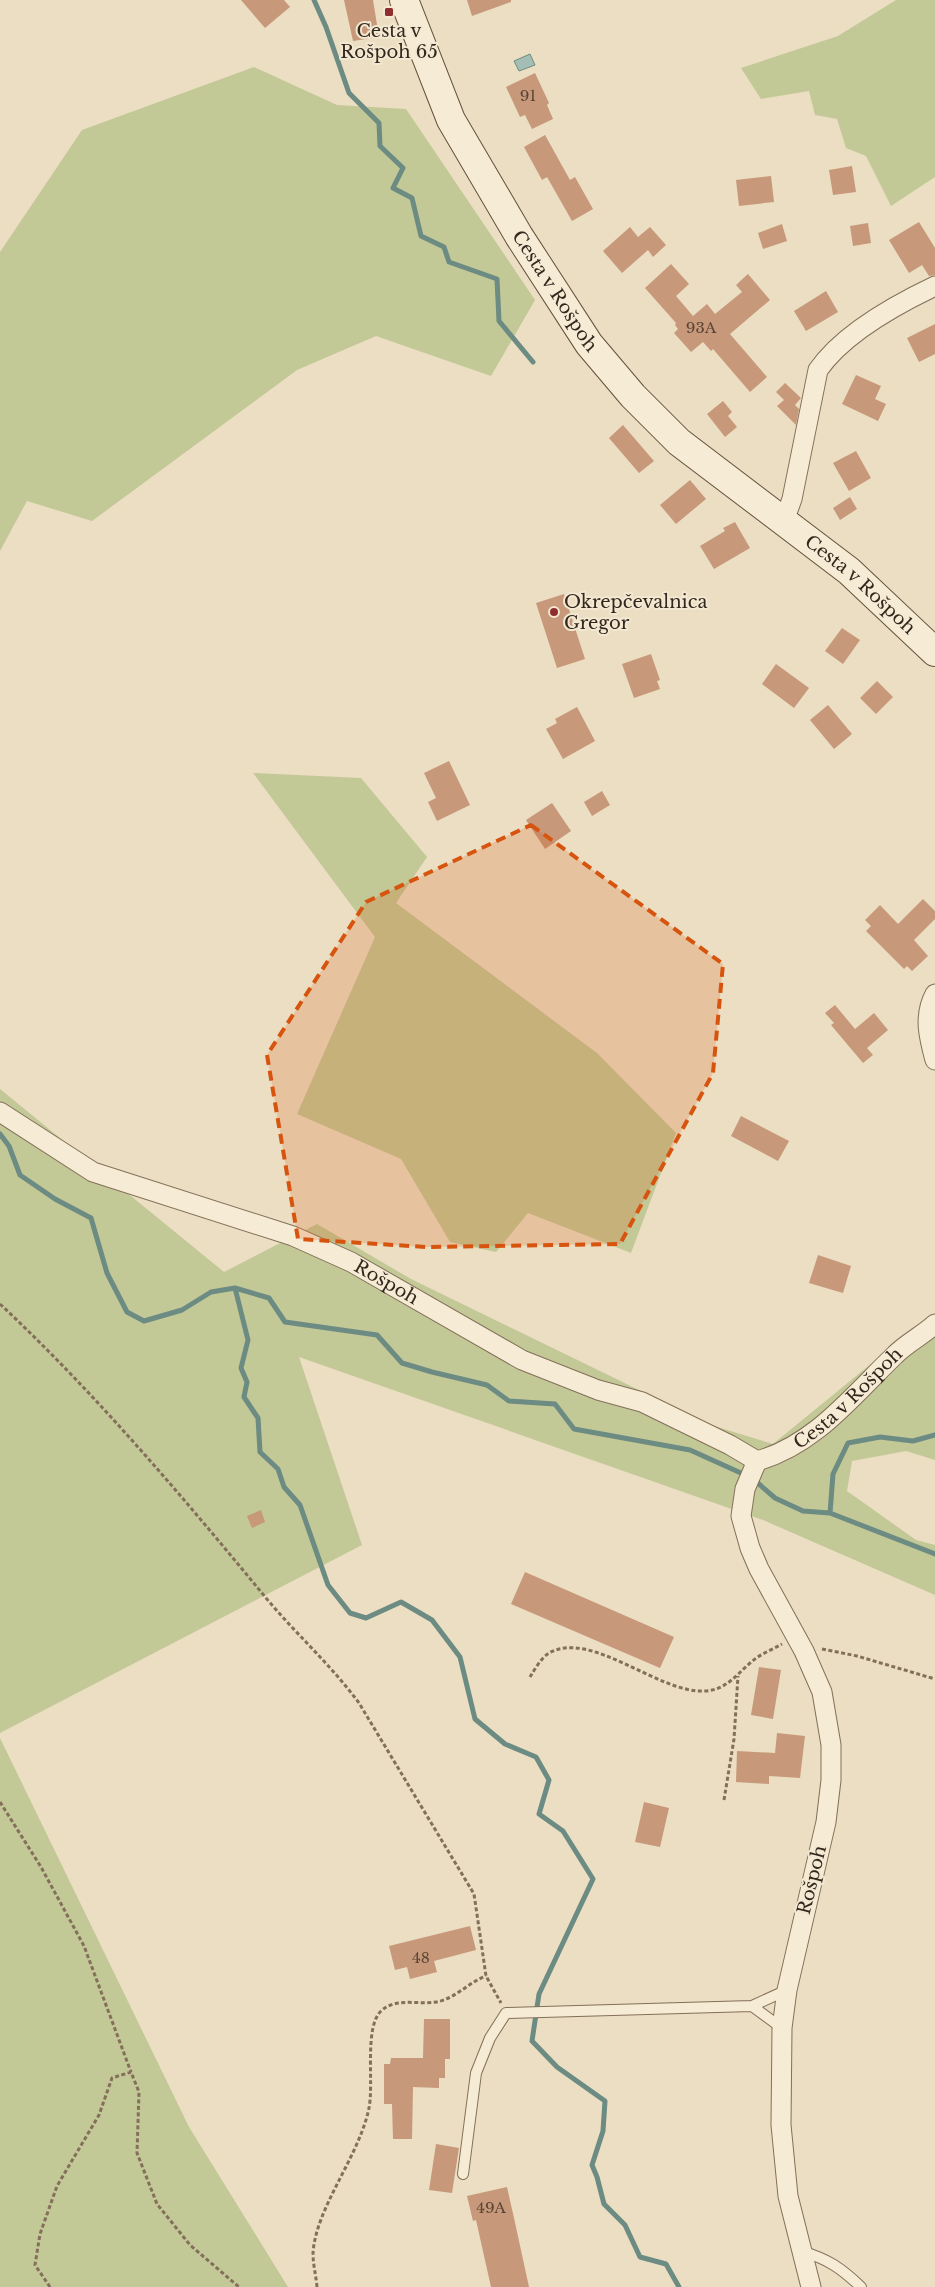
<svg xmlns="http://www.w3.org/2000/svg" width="935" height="2287" viewBox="0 0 935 2287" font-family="'Libre Baskerville',serif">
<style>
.green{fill:#c3c897}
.water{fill:#a4beb5;stroke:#6c8b82}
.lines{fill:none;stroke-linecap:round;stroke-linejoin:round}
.stream{stroke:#6c8b82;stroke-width:5}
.building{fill:#c7987a}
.lane-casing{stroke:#836f5a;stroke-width:12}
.street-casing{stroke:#836f5a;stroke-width:21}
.secondary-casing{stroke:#65503e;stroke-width:30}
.path{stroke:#836f5a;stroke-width:3;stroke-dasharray:4 2.5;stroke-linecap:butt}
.lane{stroke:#f6ebd4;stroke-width:10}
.street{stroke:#f6ebd4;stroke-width:19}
.secondary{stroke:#f6ebd4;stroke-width:28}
.marked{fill:#d6540e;fill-opacity:0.2;stroke:#d6540e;stroke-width:4;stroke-dasharray:10 6;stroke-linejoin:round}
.poi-dot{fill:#8e2e31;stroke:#f3e8d1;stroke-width:2}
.labels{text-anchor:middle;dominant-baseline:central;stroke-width:4;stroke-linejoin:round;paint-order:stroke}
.number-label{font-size:15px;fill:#594435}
.poi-label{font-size:18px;fill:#34281e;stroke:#f3e8d1}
.street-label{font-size:18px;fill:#34281e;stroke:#f3e8d1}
</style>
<rect width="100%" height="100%" fill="#ebdec2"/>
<path class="green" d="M896 0H935V177L891 206 866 156 846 148 837 119 815 115 809 91 761 99 741 68 838 36Z
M254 67 337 105 406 109 535 300 491 376 376 336 297 370 92 521 27 501 0 551V252L82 130Z
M253 773 361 778 427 857 396 903 597 1053 676 1133 631 1253 528 1213 496 1252 450 1242 401 1159 297 1114 375 937Z
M0 1089 224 1272 317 1224 411 1279 711 1425 773 1444 894 1345 935 1316V1460L906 1451 852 1461 847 1491 916 1540 935 1545V1595L763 1520 299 1357 362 1545 0 1733Z
M0 1738 189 2127 288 2287H0Z"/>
<path class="water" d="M530 54 535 65 519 71 514 61Z"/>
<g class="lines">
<path class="stream" d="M314 0 326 27 349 93 379 123 380 146 403 168 393 188 412 198 421 236 444 247 449 262 497 279 499 321 533 362
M0 1134 9 1146 20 1175 55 1199 91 1218 107 1273 127 1312 144 1321 182 1310 211 1292 235 1288 269 1298 285 1322 377 1335 402 1363 432 1372 487 1385 509 1401 555 1404 574 1429 690 1450 752 1478 775 1498 803 1511 830 1513 935 1554
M235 1288 248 1340 241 1368 247 1382 244 1397 258 1418 260 1452 278 1469 284 1487 300 1505 328 1585 350 1613 366 1618 401 1602 432 1620 460 1657 475 1719 505 1744 536 1757 549 1780 539 1814 563 1831 593 1879 539 1994 532 2041 557 2067 605 2101 603 2131 592 2165 597 2177 604 2204 625 2225 640 2257 666 2264 679 2287
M830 1513 833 1474 848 1443 880 1437 913 1441 935 1435"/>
</g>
<path class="building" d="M241 0H284L290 7 265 28Z
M344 0H373L379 37 353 41Z
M467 0H511V2L472 16Z
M535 73 549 103 547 105 553 119 532 129 525 115 520 117 506 87Z
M545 135 570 180 575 177 593 209 572 221 547 177 542 180 524 147Z
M852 166 856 192 833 195 829 170Z
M771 176 774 202 739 206 736 180Z
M919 222 935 248V275L929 276 922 265 909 273 889 240Z
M868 223 871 243 853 246 850 226Z
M782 224 787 241 763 249 758 233Z
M630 227 638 237 650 227 666 245 653 257 648 250 622 273 603 251Z
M671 264 689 284 676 296 693 316 707 304 715 314 742 292 736 285 748 274 770 300 730 334 767 377 750 392 713 349 711 351 703 342 691 352 674 333 678 329 675 325 676 323 645 288Z
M826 291 838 312 806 331 794 311Z
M935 324V354L919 362 907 338Z
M856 375 881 386 875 399 886 404 878 421 842 404Z
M785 383 801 398 795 405 799 409 796 425 777 406 784 400 776 392Z
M723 401 732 412 728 416 737 427 725 437 707 414Z
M623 425 654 461 639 473 609 438Z
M856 451 871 478 849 491 833 463Z
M690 480 706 499 676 524 660 505Z
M850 497 857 509 840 520 833 508Z
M735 522 750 548 714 569 700 546 725 531 723 528Z
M564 594 585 659 557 668 536 603Z
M842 628 860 640 843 664 825 651Z
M651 654 660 680 657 681 660 689 634 698 622 664Z
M776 664 809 688 794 708 762 684Z
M877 681 893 697 876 714 860 698Z
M828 705 852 734 834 749 810 720Z
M577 707 595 741 563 759 546 729 557 723 555 719Z
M449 761 470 805 437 821 428 802 436 798 424 773Z
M602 791 610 805 592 816 584 802Z
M552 803 571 831 545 849 526 820Z
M923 899 935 911V919L914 940 928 956 912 971 907 966 904 969 866 931 871 926 865 920 880 905 898 924Z
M835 1005 855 1029 874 1013 888 1030 867 1048 873 1055 863 1063 831 1025 834 1023 825 1013Z
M741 1116 789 1141 778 1161 731 1136Z
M818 1255 851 1266 843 1293 809 1283Z
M261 1510 265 1522 252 1528 247 1516Z
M525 1572 674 1637 660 1668 511 1604Z
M759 1667 781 1670 773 1719 751 1715Z
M777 1733 805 1736 800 1778 769 1776V1784L736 1782 737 1751 775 1753Z
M644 1802 669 1808 660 1847 635 1842Z
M470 1926 476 1950 434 1961 437 1972 410 1979 407 1967 395 1970 389 1946Z
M424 2019H450V2059H445V2078H439V2088L413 2087 412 2139H393L392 2104H384V2064H390L391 2058H423Z
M436 2144 459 2148 452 2193 429 2190Z
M507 2187 514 2218 529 2287H491L476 2220 473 2221 467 2196Z"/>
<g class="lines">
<defs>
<path id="lane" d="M752 2006 782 2028
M463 2174 476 2073 490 2038 506 2013 752 2006 787 1990
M801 2251C828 2259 841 2268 861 2287"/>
<g id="street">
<path d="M784 521 792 499 818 370C843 334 895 305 935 286"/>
<path d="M935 994C923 1016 929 1038 935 1060"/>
<path id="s1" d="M0 1112 93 1172 293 1236 351 1262 522 1360 598 1390 642 1402 730 1445 757 1461"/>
<path d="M757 1461 745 1489 741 1516 750 1548 759 1569 804 1651 822 1692 831 1745V1780L826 1822 787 1990 782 2028 781 2125 788 2196 811 2287"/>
<path id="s2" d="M757 1461C815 1445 853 1395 895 1355 907 1343 923 1335 935 1324"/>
</g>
<g id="secondary">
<path id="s3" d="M404 0 451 120 519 236 589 344 633 396 679 442 849 571 935 652"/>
</g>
</defs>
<use href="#lane" class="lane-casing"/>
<use href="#street" class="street-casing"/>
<use href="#secondary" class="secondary-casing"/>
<path class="path" d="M0 1304C96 1394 182 1496 266 1598 296 1634 331 1665 359 1703L474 1894 486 1976 501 2003
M822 1649 857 1656 935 1679
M530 1677C535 1669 541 1658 549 1653 591 1629 659 1694 705 1691 728 1690 739 1671 755 1659 763 1653 773 1649 782 1644
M724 1800 734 1739 738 1676
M0 1802 41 1867 84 1946 131 2072
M50 2287 35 2265 40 2234 57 2186 99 2115 112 2078 131 2072 139 2092 137 2153 157 2204 190 2245 239 2287
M317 2287C316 2275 313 2265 313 2253 316 2207 359 2157 369 2108 374 2083 364 2027 381 2011 396 1997 418 2005 436 2002 455 1999 469 1982 486 1976"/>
<use href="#lane" class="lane"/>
<use href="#street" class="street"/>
<use href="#secondary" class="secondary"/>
</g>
<path class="marked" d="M531 825 723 964 713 1073 620 1244 426 1247 298 1239 267 1055 366 902Z"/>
<g class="poi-dot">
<rect x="384" y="7" width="10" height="10" rx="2.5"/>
<circle cx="554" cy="612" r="5"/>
</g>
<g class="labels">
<g class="number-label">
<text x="528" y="95">91</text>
<text x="701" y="327">93A</text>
<text x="421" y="1957">48</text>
<text x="491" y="2207">49A</text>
</g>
<g class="poi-label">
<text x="389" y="31">Cesta v<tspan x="389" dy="21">Rošpoh 65</tspan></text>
<text x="564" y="602" text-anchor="start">Okrepčevalnica<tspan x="564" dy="21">Gregor</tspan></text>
</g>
<g class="street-label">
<text stroke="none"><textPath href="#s3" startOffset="329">Cesta v Rošpoh</textPath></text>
<text stroke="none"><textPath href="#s3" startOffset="756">Cesta v Rošpoh</textPath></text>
<text stroke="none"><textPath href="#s1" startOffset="425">Rošpoh</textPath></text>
<text stroke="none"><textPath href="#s2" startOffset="112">Cesta v Rošpoh</textPath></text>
<text transform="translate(812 1880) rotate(-76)">Rošpoh</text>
</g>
</g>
</svg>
